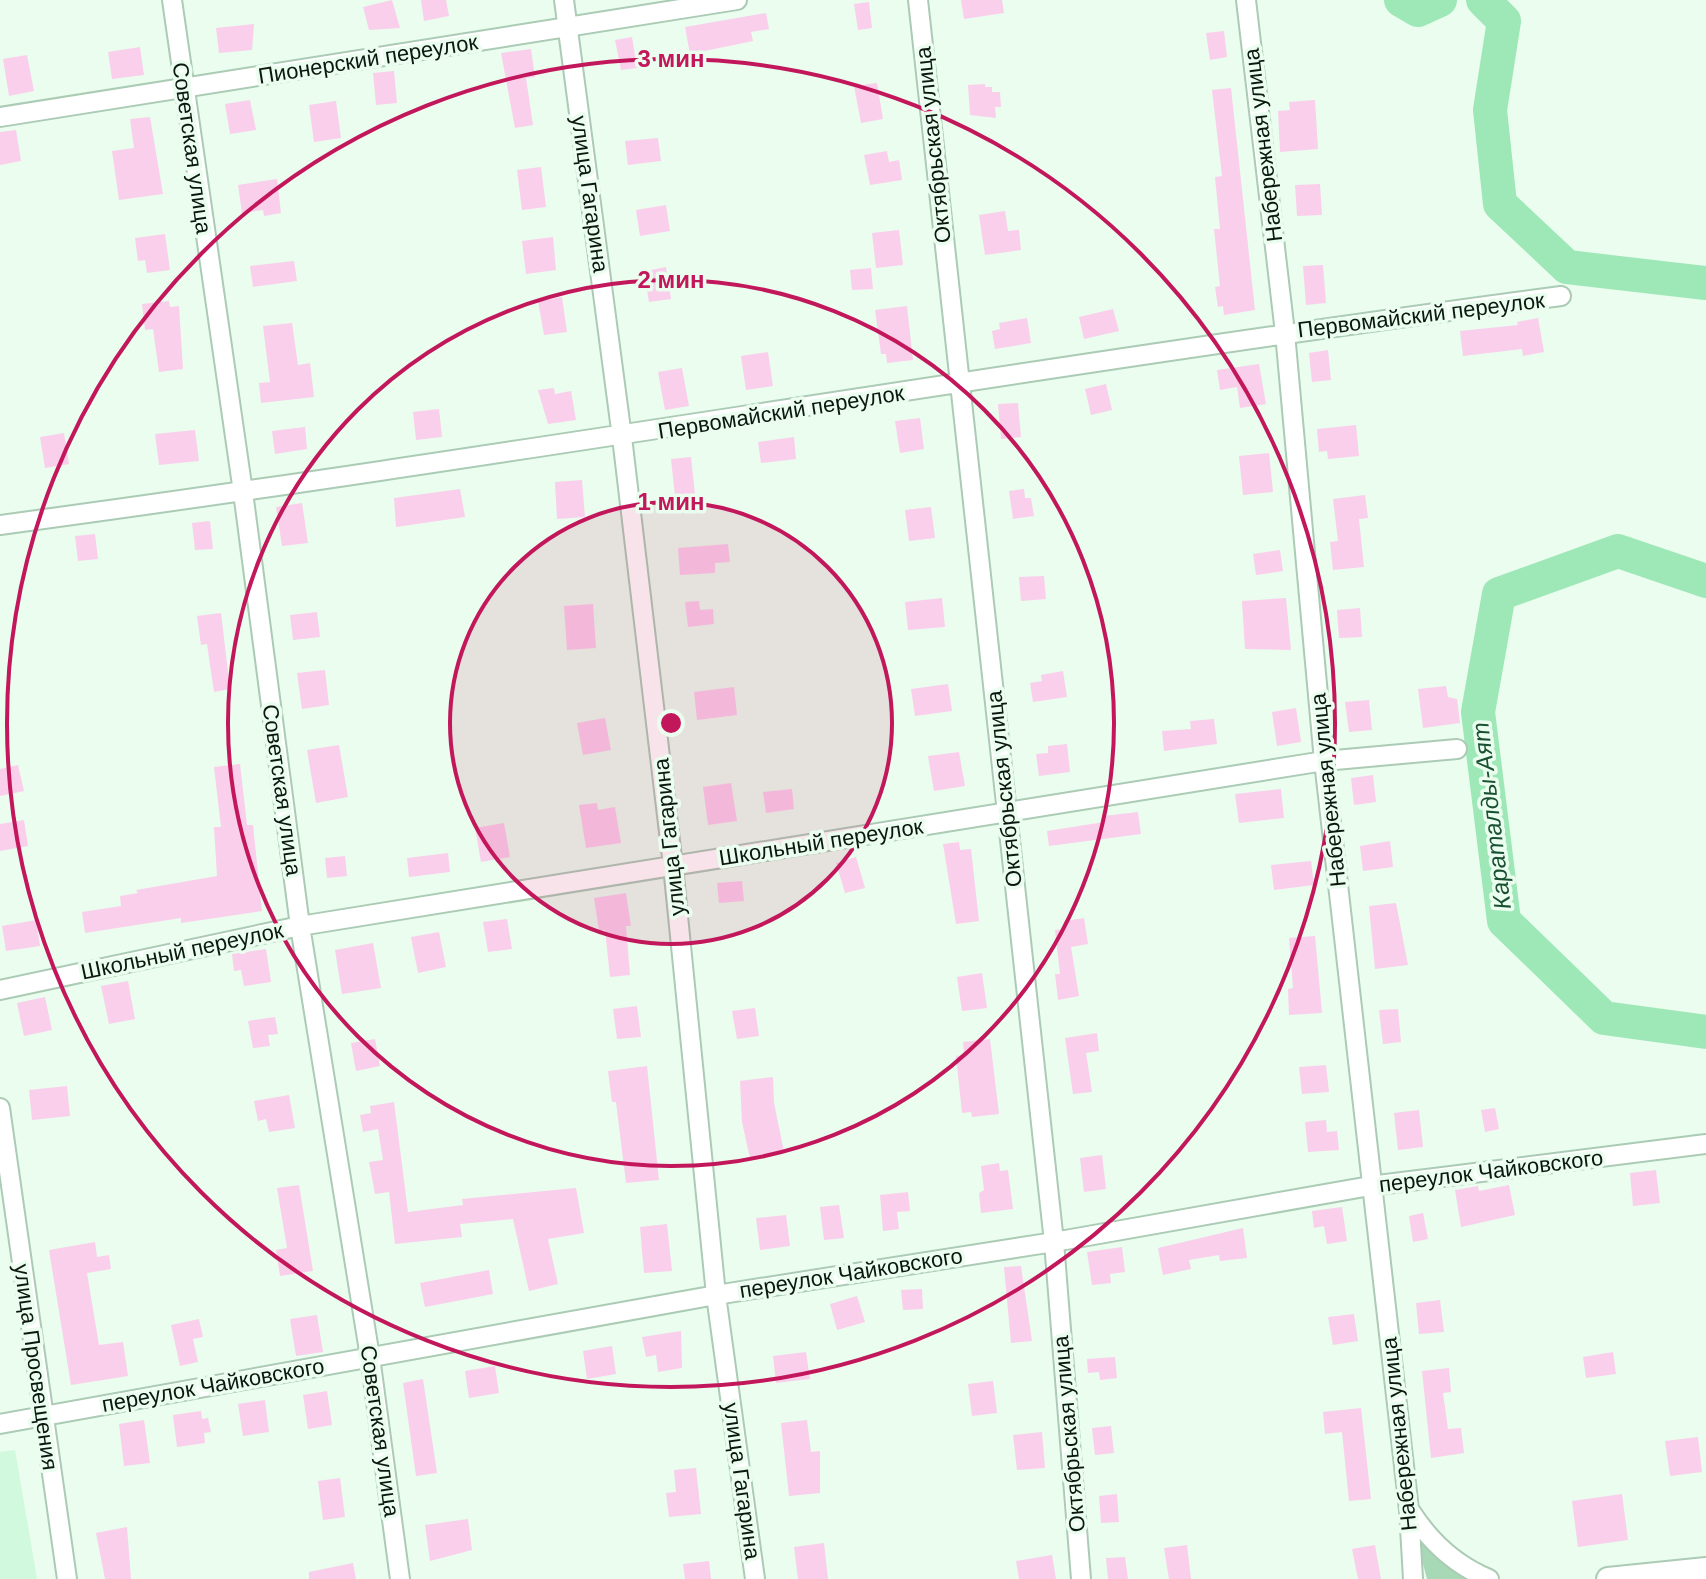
<svg xmlns="http://www.w3.org/2000/svg" width="1706" height="1579" viewBox="0 0 1706 1579" font-family="Arial,sans-serif">
<style>
.built{fill:#d1f9dd}
.green{fill:#a7d9b7}
.lines{fill:none;stroke-linecap:round;stroke-linejoin:round}
.river{stroke:#9ee8b7;stroke-width:34}
.building{fill:#facfeb}
.minor-casing{stroke:#abcbb5;stroke-width:22}
.major-casing{stroke:#abcbb5;stroke-width:26}
.minor{stroke:#fff;stroke-width:18}
.major{stroke:#fff;stroke-width:22}
.ring{fill:none;stroke:#c2185b;stroke-width:4}
.labels{text-anchor:middle;dominant-baseline:central;stroke-width:7;stroke-linejoin:round;paint-order:stroke}
.street-label{font-size:22px;fill:#0b170f;stroke:#eafdef}
.water-label{font-size:24px;font-style:italic;fill:#1a5031;stroke:#eafdef}
.centre{fill:#c2185b;stroke:#eafdef;stroke-width:4}
.ring-label{font-size:24px;text-anchor:middle;font-weight:bold;fill:#c2185b;stroke:#eafdef;stroke-width:7;stroke-linejoin:round;paint-order:stroke}
</style>
<rect width="100%" height="100%" fill="#eafdef"/>
<path class="built" d="M15 1450 37 1579H0V1452Z"/>
<path class="green" d="M1416 1538 1467 1579H1427Z"/>
<g class="lines">
<path class="river" d="M1401 0 1418 10 1440 0
M1483 0 1504 21 1490 110 1500 204 1567 267 1706 283
M1706 581 1618 551 1499 594 1478 712 1504 921 1604 1018 1706 1032"/>
</g>
<path class="building" d="M392 0 400 28 369 30 363 7Z
M421 0H446L449 16 424 21Z
M961 0H1002L1004 13 964 19Z
M869 2 872 28 858 30 854 4Z
M766 13 769 29 751 32 753 41 690 54 685 27Z
M254 24 252 50 219 53 216 28Z
M1224 31 1227 57 1210 60 1206 33Z
M632 37 637 68 621 70 615 40Z
M140 47 144 75 112 79 108 52Z
M531 49 535 77 526 78 533 125 515 128 501 53Z
M27 55 34 91 9 96 3 59Z
M394 71 397 103 376 105 373 73Z
M877 83 883 119 861 123 854 86Z
M985 84V87H992V92H1000L1001 107H995L996 118 970 115 968 85Z
M1231 88 1255 310 1224 315 1223 306 1218 307 1215 287 1220 286 1214 229H1220L1215 177 1222 176 1212 90Z
M250 100 256 130 230 134 225 104Z
M1315 100 1318 149 1280 152 1278 111 1290 110 1289 102Z
M336 101 341 138 314 142 309 105Z
M150 117 163 194 119 200 112 151 134 148 130 119Z
M16 130 21 161 0 165V132Z
M658 138 661 161 628 165 625 141Z
M887 151 889 162 899 160 902 180 870 185 864 155Z
M541 167 546 207 522 210 517 170Z
M277 179 281 213 264 216 263 210 242 213 238 185Z
M1320 184 1322 215 1297 216 1295 185Z
M666 205 670 231 640 236 636 210Z
M1005 211 1008 231 1019 230 1021 250 985 255 979 215Z
M899 230 903 265 876 268 872 233Z
M165 234 170 270 147 273 145 260 138 261 135 238Z
M553 237 556 270 526 274 522 241Z
M294 261 297 281 253 287 250 266Z
M1323 265 1326 303 1306 305 1303 266Z
M666 267 671 299 649 302 646 284 652 283 651 270Z
M871 268 873 289 852 290 850 270Z
M562 297 567 332 544 335 538 301Z
M169 301 170 307 179 306 183 369 159 372 153 329 145 330 142 304Z
M907 306 913 360 887 363 886 354H881L875 310Z
M1113 309 1119 331 1084 339 1079 317Z
M1027 318 1031 343 995 349 992 331 1000 329 999 323Z
M1538 318 1544 352 1523 356 1522 349 1463 356 1460 331 1518 325 1517 322Z
M292 323 298 365 310 363 314 397 261 403 259 383 270 382 263 326Z
M1328 350 1331 380 1312 382 1309 353Z
M768 352 773 386 746 390 741 356Z
M1259 364 1266 404 1240 408 1237 387 1220 390 1217 370Z
M682 368 689 406 665 410 658 372Z
M1106 384 1112 410 1091 415 1085 389Z
M554 388 555 394 571 391 576 420 548 424 538 390Z
M1018 403 1021 437 1001 439 998 404Z
M439 409 442 437 416 440 413 412Z
M920 418 924 449 900 453 895 421Z
M1356 425 1359 456 1328 459 1327 451 1319 452 1317 429Z
M305 427 307 449 275 454 272 431Z
M195 430 199 461 159 465 155 434Z
M64 433 69 464 45 468 40 437Z
M794 437 796 459 761 463 758 442Z
M1269 453 1273 492 1243 495 1239 456Z
M691 457 695 494 675 496 671 459Z
M582 480 585 517 557 519 555 482Z
M460 489 465 517 396 527 394 498Z
M1024 489 1025 498H1031L1034 516 1013 519 1009 491Z
M1365 495 1368 518 1359 519 1364 567 1333 570 1330 542 1338 541 1333 499Z
M302 503 308 543 282 546 276 507Z
M931 507 935 538 909 541 905 510Z
M210 521 213 549 195 550 192 523Z
M95 534 98 559 78 561 75 536Z
M728 544 730 562 715 563V573L680 575 678 548Z
M1280 550 1283 571 1256 575 1253 554Z
M1044 576 1046 599 1021 601 1019 577Z
M942 598 945 627 908 630 905 602Z
M1286 598 1291 650 1245 649 1242 601Z
M699 601 700 610 713 609 714 624 688 627 685 602Z
M593 604 596 648 567 650 564 606Z
M1360 608 1362 637 1339 638 1337 610Z
M317 612 320 637 293 640 290 615Z
M221 613 230 689 214 692 207 644 201 645 197 616Z
M325 670 329 705 302 709 297 673Z
M1063 671 1067 697 1033 702 1030 683 1042 681 1041 675Z
M948 684 952 711 915 716 911 689Z
M1446 686 1448 697 1457 699 1460 723 1423 728 1418 689Z
M734 687 737 715 697 720 694 692Z
M1369 700 1372 730 1349 732 1345 702Z
M1296 708 1301 742 1277 746 1272 712Z
M605 718 611 750 583 755 577 723Z
M1214 719 1217 744 1164 751 1162 731 1191 729 1190 721Z
M1067 744 1070 772 1039 776 1036 754 1048 753V746Z
M339 745 348 797 316 803 307 750Z
M959 752 965 786 934 791 928 756Z
M240 764 247 825H253L262 911 181 923V918L85 933 82 912 121 906 120 896 138 893 136 890 217 876 214 827H221L214 767Z
M18 765 24 791 0 796V769Z
M1373 775 1376 802 1354 805 1351 778Z
M731 783 737 821 708 825 703 787Z
M792 789 794 809 766 813 763 792Z
M1281 789 1284 818 1239 823 1235 794Z
M597 803 598 810 615 807 621 843 586 848 579 805Z
M1138 812 1141 834 1049 846 1047 831 1104 822 1103 816Z
M24 820 28 846 0 851V824Z
M504 823 510 857 481 862 475 828Z
M1390 841 1393 867 1363 871 1360 846Z
M959 842 960 850 971 849 979 921 956 924 943 844Z
M448 853 450 872 409 877 407 858Z
M345 856 347 876 327 878 325 858Z
M856 857 865 888 845 893 836 863Z
M1311 861 1314 885 1274 890 1271 865Z
M742 881 744 901 719 903 717 883Z
M626 893 631 926H626L630 975 610 977 605 930 599 931 594 898Z
M1396 903 1408 965 1375 969 1369 906Z
M1084 918 1088 944 1071 947 1079 996 1058 1000 1055 974H1060L1055 930 1065 929 1064 921Z
M507 919 512 949 488 952 483 922Z
M36 920 40 946 6 951 2 926Z
M439 932 446 967 418 973 411 937Z
M1315 936 1322 1013 1289 1015 1288 989 1293 988 1289 938Z
M373 943 381 988 342 994 335 950Z
M266 949 271 982 244 986 241 970 234 971 232 954Z
M982 973 987 1008 962 1011 957 977Z
M128 981 135 1019 109 1024 101 986Z
M45 997 52 1030 24 1036 17 1003Z
M637 1006 641 1037 617 1039 613 1009Z
M755 1008 759 1036 737 1039 732 1011Z
M1398 1009 1401 1042 1383 1044 1379 1010Z
M275 1017 278 1034 268 1035 270 1046 253 1048 248 1021Z
M1097 1033 1099 1051 1086 1053 1092 1092 1073 1094 1065 1038Z
M375 1039 380 1066 356 1071 351 1043Z
M990 1039 999 1114 972 1117 971 1112 962 1113 956 1056 964 1055 963 1042Z
M1326 1065 1329 1092 1302 1094 1299 1067Z
M647 1066 659 1180 626 1183 616 1102H612L608 1071Z
M773 1077 774 1103 784 1152 750 1158 742 1122 740 1081Z
M67 1086 70 1116 32 1120 29 1090Z
M289 1095 295 1128 269 1132 266 1119 258 1121 254 1101Z
M394 1102 408 1212 463 1205 462 1199 576 1188 584 1233 548 1239 558 1284 529 1291 513 1219 460 1224 462 1237 395 1244 389 1192 375 1194 369 1162 383 1160 378 1129 363 1132 360 1115 371 1113 370 1106Z
M1495 1108 1499 1129 1485 1132 1481 1110Z
M1419 1110 1423 1147 1398 1150 1394 1113Z
M1326 1120 1327 1132 1337 1131 1339 1150 1308 1152 1305 1122Z
M1102 1155 1106 1189 1084 1192 1080 1158Z
M999 1163 1000 1171 1008 1170 1013 1209 981 1213 979 1193 984 1190 981 1166Z
M1656 1170 1660 1203 1633 1206 1630 1173Z
M299 1185 313 1271 280 1276 276 1250 287 1248 277 1188Z
M1509 1185 1515 1215 1461 1227 1455 1190 1478 1186 1479 1191Z
M908 1192 910 1211 897 1212 899 1229 883 1231 880 1195Z
M839 1205 844 1238 824 1240 820 1207Z
M1342 1207 1347 1241 1327 1244 1324 1226 1314 1228 1312 1211Z
M1423 1213 1428 1239 1413 1242 1409 1216Z
M786 1215 790 1246 760 1250 756 1218Z
M667 1224 672 1271 644 1273 640 1227Z
M1243 1228 1247 1258 1220 1261 1219 1255 1189 1260 1191 1269 1163 1275 1158 1248Z
M95 1242 97 1257 109 1255 111 1269 87 1273 99 1345 123 1342 128 1376 71 1385 49 1250Z
M1122 1247 1125 1272 1110 1274 1111 1283 1092 1285 1087 1252Z
M1021 1266 1032 1341 1011 1343 1004 1267Z
M489 1270 493 1294 425 1307 420 1283Z
M922 1289 923 1309 903 1310 901 1290Z
M857 1296 865 1322 837 1330 830 1304Z
M1440 1300 1444 1332 1419 1334 1416 1303Z
M1354 1314 1358 1341 1333 1345 1328 1317Z
M317 1315 323 1352 296 1356 290 1319Z
M199 1319 203 1337 193 1339 198 1362 180 1366 171 1325Z
M681 1331 682 1368 658 1372 656 1355 646 1357 642 1337Z
M612 1346 616 1374 587 1379 583 1351Z
M806 1352 810 1379 776 1383 773 1356Z
M1613 1352 1616 1374 1586 1378 1583 1357Z
M1115 1357 1117 1378 1100 1380 1099 1372 1088 1373 1087 1359Z
M495 1366 499 1393 469 1398 465 1371Z
M1449 1368 1451 1392 1443 1393 1448 1429 1461 1428 1464 1453 1431 1458 1422 1371Z
M423 1379 437 1473 416 1476 403 1383Z
M993 1381 997 1413 972 1416 968 1384Z
M327 1391 332 1425 308 1429 303 1395Z
M265 1400 269 1432 243 1436 238 1404Z
M1361 1408 1371 1499 1349 1501 1342 1432 1325 1434 1323 1412Z
M201 1411 202 1419 208 1418 211 1432 204 1433 205 1443 177 1447 173 1415Z
M144 1420 150 1463 124 1466 119 1424Z
M807 1420 811 1452 820 1451V1493L789 1496 781 1423Z
M1111 1426 1114 1453 1095 1455 1092 1428Z
M1042 1432 1045 1468 1017 1470 1013 1435Z
M1698 1437 1702 1472 1670 1476 1665 1441Z
M696 1468 701 1514 669 1517 666 1493 676 1492 674 1470Z
M340 1478 345 1517 323 1520 318 1481Z
M1117 1494 1119 1522 1101 1523 1099 1496Z
M1622 1494 1628 1540 1578 1547 1572 1501Z
M468 1519 472 1550 430 1561 425 1525Z
M127 1527 131 1579H105L96 1533Z
M824 1543 828 1579H798L794 1547Z
M1187 1545 1191 1579H1169L1164 1548Z
M1375 1545 1381 1579H1358L1352 1549Z
M1052 1555 1056 1579H1019L1016 1561Z
M1125 1557 1128 1579H1108L1106 1558Z
M709 1561 711 1579H685L683 1564Z
M353 1563 356 1579H309V1572Z"/>
<g class="lines">
<defs>
<path id="minor" d="M172 0 243 492 300 926 370 1357 400 1579
M564 0 622 437 673 866 716 1295 755 1579
M918 0 1054 1242 1081 1579
M1246 0 1285 333 1324 761 1409 1510 1413 1579
M0 117 737 0
M0 525C521 455 1040 365 1561 296
M0 990 300 926 1324 761 1457 749
M0 1108 67 1579
M0 1424 716 1295 1054 1242 1370 1186 1706 1144
M1411 1512C1431 1543 1455 1565 1489 1579"/>
<path id="major" d="M1608 1579 1706 1569"/>
</defs>
<use href="#minor" class="minor-casing"/>
<use href="#major" class="major-casing"/>
<use href="#minor" class="minor"/>
<use href="#major" class="major"/>
</g>
<circle cx="671" cy="723" r="221" fill="#c2185b" fill-opacity=".12"/>
<g class="ring">
<circle cx="671" cy="723" r="221"/>
<circle cx="671" cy="723" r="443"/>
<circle cx="671" cy="723" r="664"/>
</g>
<g class="labels">
<g class="street-label">
<text transform="translate(368 59) rotate(-9)">Пионерский переулок</text>
<text transform="translate(933 145) rotate(-96)">Октябрьская улица</text>
<text transform="translate(1263 145) rotate(-97)">Набережная улица</text>
<text transform="translate(192 148) rotate(82)">Советская улица</text>
<text transform="translate(590 194) rotate(82)">улица Гагарина</text>
<text transform="translate(1421 315) rotate(-7)">Первомайский переулок</text>
<text transform="translate(781 412) rotate(-9)">Первомайский переулок</text>
<text transform="translate(1004 789) rotate(-96)">Октябрьская улица</text>
<text transform="translate(282 790) rotate(82)">Советская улица</text>
<text transform="translate(1328 790) rotate(-96)">Набережная улица</text>
<text transform="translate(669 837) rotate(-96)">улица Гагарина</text>
<text transform="translate(821 842) rotate(-9)">Школьный переулок</text>
<text transform="translate(182 951) rotate(-12)">Школьный переулок</text>
<text transform="translate(1491 1171) rotate(-7)">переулок Чайковского</text>
<text transform="translate(851 1273) rotate(-9)">переулок Чайковского</text>
<text transform="translate(36 1367) rotate(82)">улица Просвещения</text>
<text transform="translate(213 1385) rotate(-10)">переулок Чайковского</text>
<text transform="translate(380 1431) rotate(82)">Советская улица</text>
<text transform="translate(1069 1434) rotate(-95)">Октябрьская улица</text>
<text transform="translate(1399 1434) rotate(-96)">Набережная улица</text>
<text transform="translate(742 1481) rotate(82)">улица Гагарина</text>
</g>
<g class="water-label">
<text transform="translate(1491 816) rotate(-97)">Караталды-Аят</text>
</g>
</g>
<circle cx="671" cy="723" r="12" class="centre"/>
<g class="ring-label">
<text x="671" y="67">3 мин</text>
<text x="671" y="288">2 мин</text>
<text x="671" y="510">1 мин</text>
</g>
</svg>
